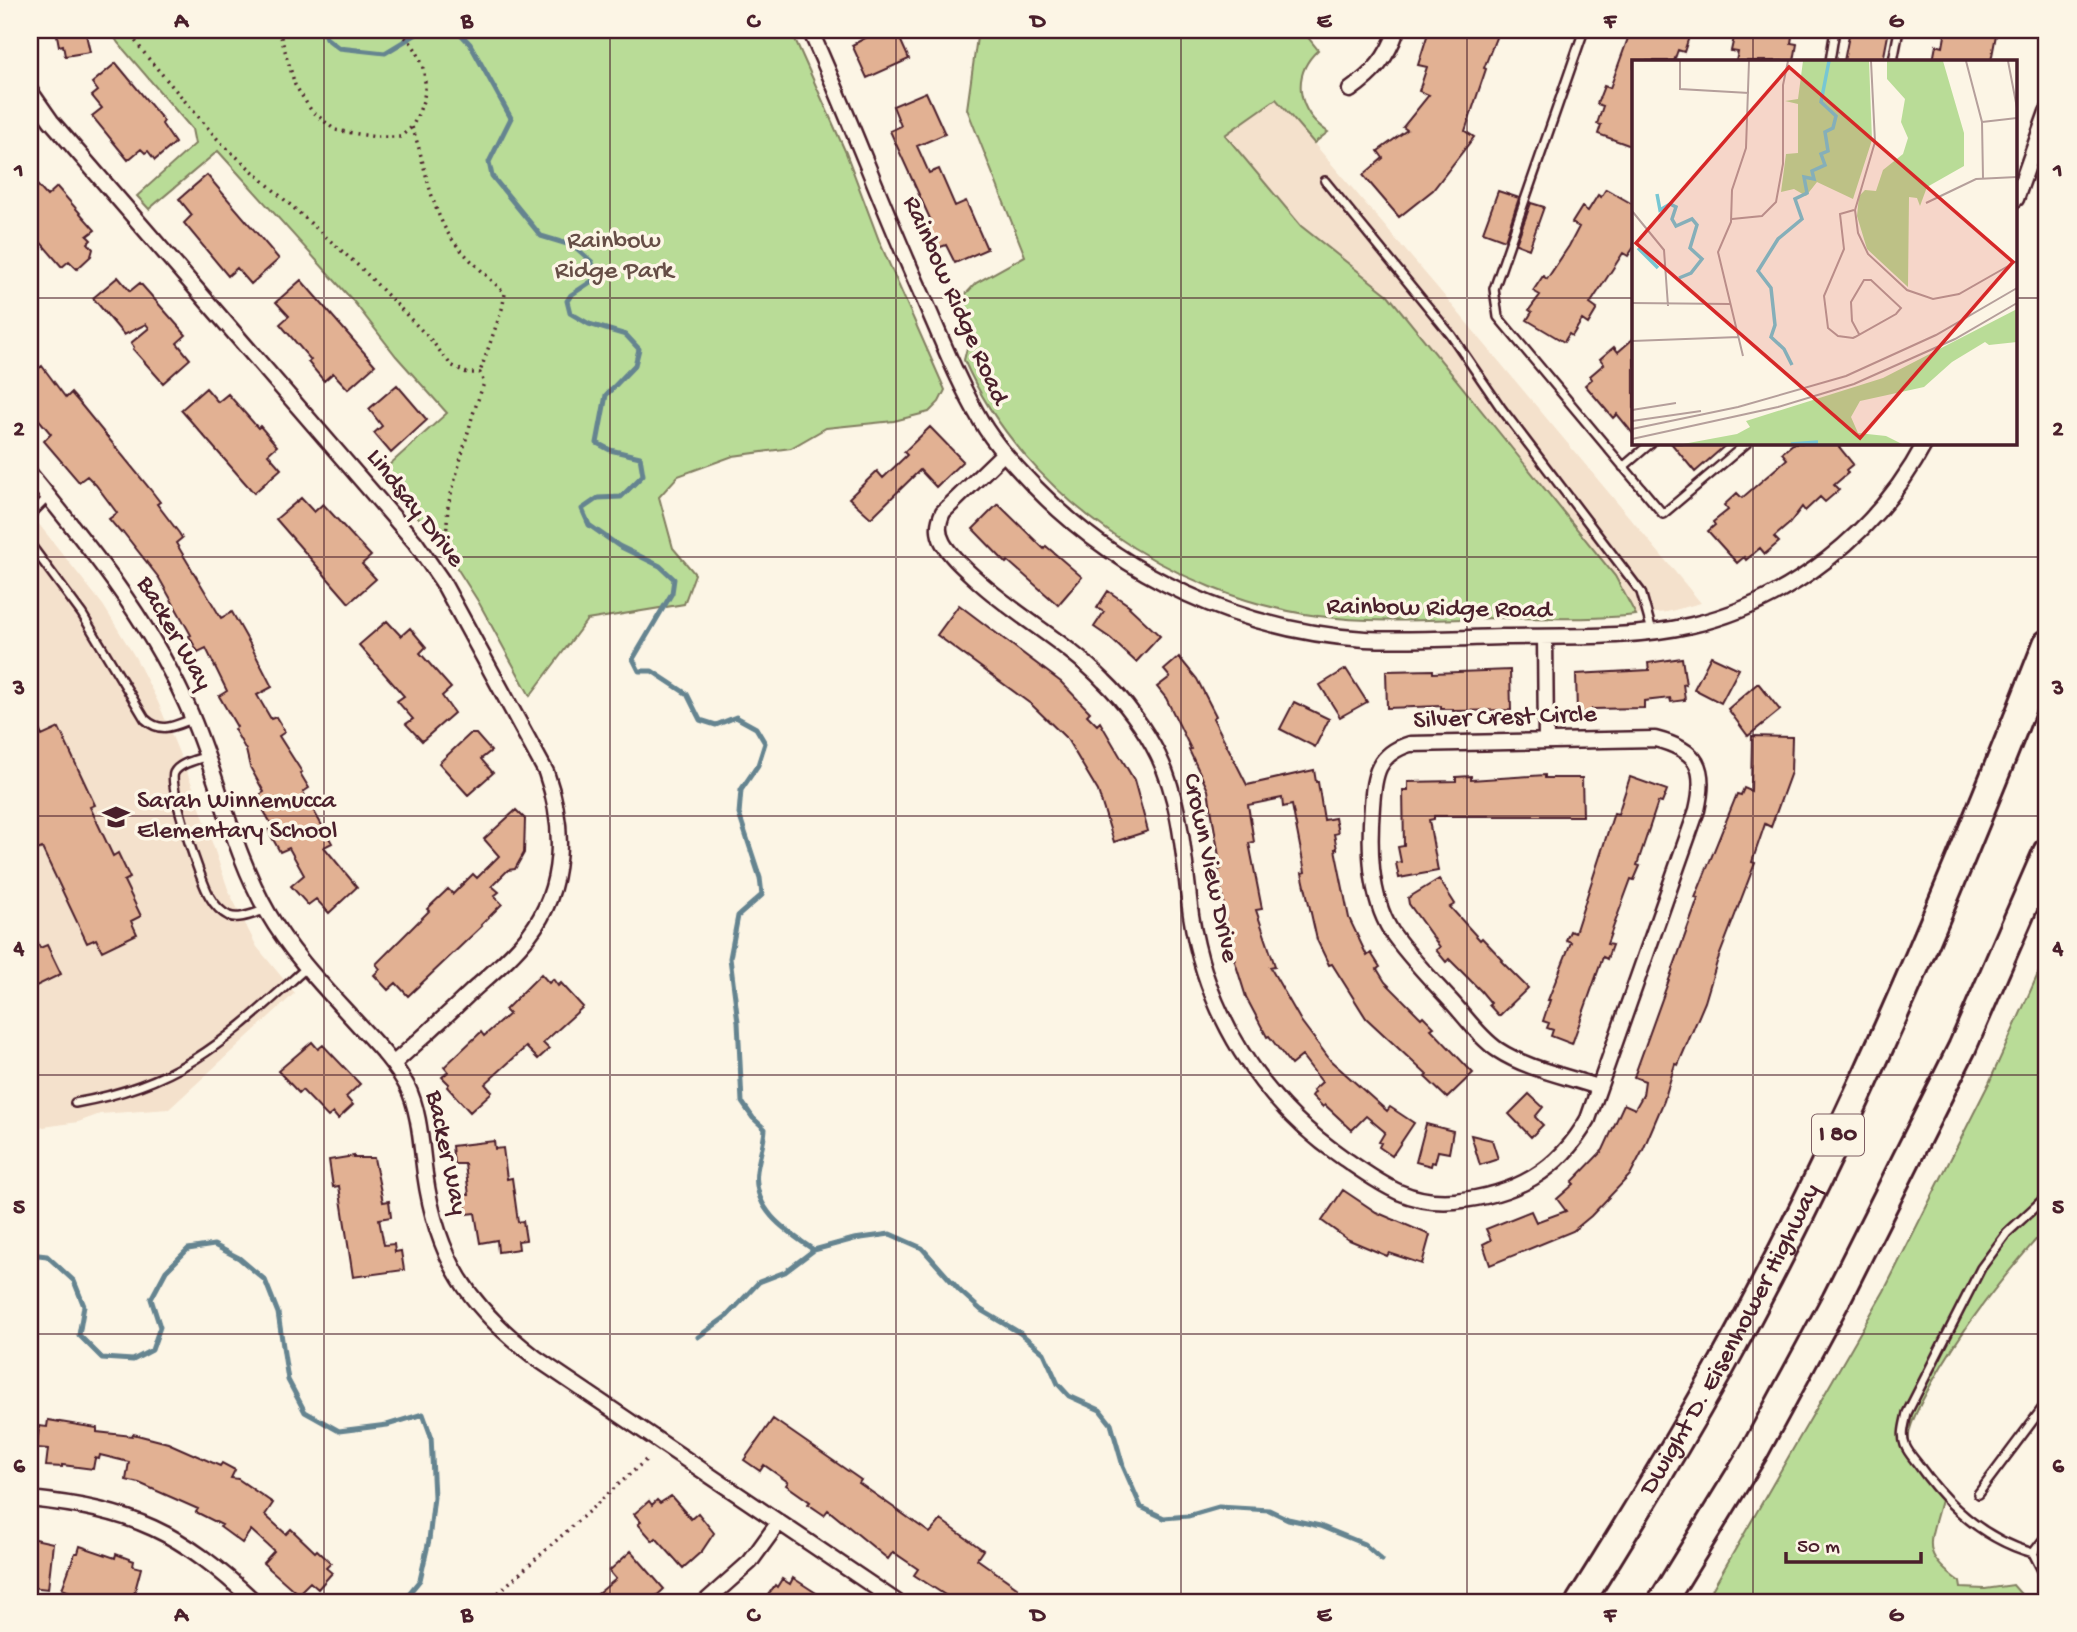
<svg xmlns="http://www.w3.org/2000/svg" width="2077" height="1632" viewBox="0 0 2077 1632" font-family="'Gochi Hand',sans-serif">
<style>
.built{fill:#f4e1cc}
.green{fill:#b9dc97;stroke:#827e61;stroke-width:2}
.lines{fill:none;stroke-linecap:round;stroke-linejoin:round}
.stream{stroke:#658490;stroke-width:5}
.building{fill:#e2b193;stroke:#4a1f2b;stroke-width:2}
.service-casing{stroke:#4a1f2b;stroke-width:12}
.minor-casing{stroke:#4a1f2b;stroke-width:19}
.motorway-casing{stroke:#4a1f2b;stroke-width:32}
.path{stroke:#4a1f2b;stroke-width:3.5;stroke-dasharray:2 5;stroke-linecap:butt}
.service{stroke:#fcf5e5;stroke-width:7}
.minor{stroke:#fcf5e5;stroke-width:14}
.motorway{stroke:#fcf5e5;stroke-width:26}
.grid{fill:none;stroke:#4a1f2b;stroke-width:2;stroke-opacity:0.55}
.labels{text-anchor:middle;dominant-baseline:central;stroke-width:7;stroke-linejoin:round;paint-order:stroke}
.shield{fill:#fcf5e5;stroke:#7f5f63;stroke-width:2}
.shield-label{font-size:24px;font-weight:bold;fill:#4a1f2b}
.park-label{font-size:26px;fill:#664e46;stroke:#fcf5e5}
.street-label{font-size:26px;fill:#4a1f2b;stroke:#fcf5e5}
.poi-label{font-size:26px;fill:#4a1f2b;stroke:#fcf5e5;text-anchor:start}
.inset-river{fill:none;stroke:#77c7d3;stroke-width:3.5}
.inset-road{fill:none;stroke:#b59f9b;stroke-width:2}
.view{fill:#d62828;fill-opacity:0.15;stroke:#d62828;stroke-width:3.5}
.inset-edge{fill:none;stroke:#4a1f2b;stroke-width:3.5}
.neatline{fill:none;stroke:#4a1f2b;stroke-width:2.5}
.grid-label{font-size:23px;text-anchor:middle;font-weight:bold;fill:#4a1f2b}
</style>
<rect width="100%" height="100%" fill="#fcf5e5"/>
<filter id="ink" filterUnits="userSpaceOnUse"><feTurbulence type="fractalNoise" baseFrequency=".0143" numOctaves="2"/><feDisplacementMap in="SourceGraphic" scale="14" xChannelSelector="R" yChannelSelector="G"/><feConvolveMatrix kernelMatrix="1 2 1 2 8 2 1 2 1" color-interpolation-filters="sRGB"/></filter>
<g filter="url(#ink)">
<path class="built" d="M1276 99 1436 286 1701 603 1667 612 1636 615 1615 576 1388 295 1301 226 1225 134Z
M30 513 103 605 135 657 158 702 193 787 229 892 257 947 295 993 169 1109 100 1114 78 1122 30 1129Z"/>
<path class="green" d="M110 30H791L846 153 880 243 945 390 939 402 929 412 894 421 826 428 791 448 733 456 678 476 659 497 673 548 695 574 684 604 587 620 530 696 478 601 439 540 379 474 447 413 396 356 354 302 218 151 149 209 137 196 195 144 192 129 118 43Z
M978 30H1302L1318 50C1290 76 1298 112 1328 132L1314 143 1276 99 1225 135 1301 226 1388 295 1615 576 1636 615C1590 620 1544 618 1498 618 1438 619 1378 624 1318 616 1174 597 1023 495 964 360L971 332 963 297 976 283 1025 256 967 109Z
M2047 954V1227C2002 1278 1963 1326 1930 1386 1924 1398 1910 1421 1909 1435 1906 1459 1927 1483 1941 1500 1930 1543 1919 1553 1960 1582L1961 1588 1985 1589 2013 1585 2028 1602H1705L1884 1291 1989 1083Z"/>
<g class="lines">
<path class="stream" d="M323 30 326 38 339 48 385 53 423 30
M457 30 470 44 511 118 489 162 492 176 541 236 574 246 592 262 595 279 571 295 567 301 570 313 589 324 626 335 639 349 635 365 606 395 597 443 610 450 640 457 643 475 621 497 598 498 582 509 589 525 619 546 660 566 674 579 672 593 633 659 639 671H652L687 694 700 720 716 725 736 717 756 728 765 743 758 765 741 790 739 814 760 878 762 895 738 916 730 958 738 1022 742 1102 753 1118 765 1129C764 1144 759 1157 757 1171 752 1210 786 1231 814 1250L854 1239 890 1234 922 1248 960 1291 981 1310 1020 1333 1044 1353 1058 1384 1069 1396 1100 1410 1111 1424 1123 1466 1141 1507 1164 1518 1188 1516 1219 1507 1269 1510 1288 1519 1320 1526 1364 1544 1382 1560
M30 1254 47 1256 74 1281 84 1306 79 1335 102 1358 133 1360 152 1350 160 1327 151 1299 166 1271 188 1249 214 1245 239 1258 265 1280 278 1313 288 1380 305 1412 339 1431 387 1425 423 1414 431 1436 434 1497 429 1540 420 1580 402 1602
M698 1337 727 1316 759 1282 785 1272 814 1250"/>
</g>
<path class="building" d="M56 30H85L90 52 65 56 63 45 59 46Z
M868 30H896L909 59 867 78 852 45 871 35Z
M1429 30H1499L1484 68 1486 69 1465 131 1474 137 1433 190 1399 217 1363 175 1383 158 1378 151 1407 130 1403 127 1429 95 1419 91 1427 67 1418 65Z
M1631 30H1677L1690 34 1684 52 1678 50 1674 61H1634V147L1598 134 1601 125 1597 124 1603 106 1597 104 1604 86 1610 88Z
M1744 30H1793L1791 43 1797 44 1794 61H1736L1738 52 1731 51 1735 33 1744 34Z
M1850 30H1889L1883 61H1844Z
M1946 30H1994L1993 35H1996L1991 61H1933L1936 45 1943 47Z
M116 63 164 121 162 124 175 143 155 160 148 151 145 153 141 149 128 160 92 116 102 108 92 96 98 91 92 83Z
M926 92 945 134 917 146 929 173 939 169 955 206 966 201 987 249 955 263 946 245 935 249 925 226 932 223 890 131 901 126 893 106Z
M207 175 279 259 251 284 237 268 228 276 184 223 192 215 179 199Z
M30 177 47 196 57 187 95 230 87 236 91 240 88 243 93 249 91 256 77 269 69 261 62 267 30 230Z
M1606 189 1634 205V247L1628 256 1623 253 1590 304 1597 309 1588 324 1582 320 1572 336 1569 334 1564 342 1527 320 1532 312 1529 310 1540 295 1533 291 1543 276 1547 279 1569 246 1579 227 1572 223 1582 207 1588 211 1598 195 1601 197Z
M1498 191 1519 198 1505 240 1483 232Z
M1531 203 1544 207 1529 249 1516 244Z
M118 277 130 291 140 283 186 335 177 343 190 359 163 383 133 349 134 347 131 343 149 328 146 324 124 335 93 298Z
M301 280 375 365 348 389 333 373 324 381 308 362 311 360 280 324 289 316 276 302Z
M1634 338V435L1617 414 1613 418 1585 385 1592 379 1590 376 1604 364 1600 359 1614 347 1618 352Z
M42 366 66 398 71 393 78 401 150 489 160 502 157 504 179 533 182 538 176 543 221 618 232 612 250 644 272 687 257 695 271 719 276 717 285 732 279 736 302 772 300 773 309 788 303 792 332 843 324 847 357 887 329 913 316 899 308 905 291 886 304 875 289 848 280 852 268 830 273 827 256 797 264 792 250 767 246 750 234 729 237 727 219 696 227 691 206 648 198 652 189 636 191 635 159 578 123 532 121 533 109 519 117 513 96 485 87 476 79 482 44 441 51 434 30 409V375Z
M397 385 427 420 391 453 374 433 382 426 369 409Z
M206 388 218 402 228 394 258 428 260 426 277 446 268 454 281 469 254 493 181 410Z
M930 427 963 461 936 487 920 470 871 518 849 498 877 471 883 478 907 455 904 452Z
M1671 443H1728L1695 472Z
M1794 443H1836L1853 464 1846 470 1848 473 1834 485 1839 490 1825 502 1820 497 1805 511 1802 507 1789 524 1774 537 1779 542 1765 554 1760 548 1746 560 1744 557 1737 563 1708 531 1715 525 1713 522 1728 510 1724 505 1737 493 1742 498 1787 459 1782 453Z
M301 498 314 512 323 504 371 556 362 564 376 579 349 603 276 519Z
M998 504 1044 549 1046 546 1082 577 1058 605 1008 561 1006 563 973 529Z
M1108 591 1130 606 1129 607 1160 636 1136 662 1110 638 1094 627 1104 612 1097 608Z
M959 605 1061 682 1090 712 1087 715 1097 725 1100 722 1134 780 1148 831 1114 842 1098 791 1067 739 1032 705 937 635Z
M387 621 401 636 410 628 426 647 420 653 451 688 442 696 454 713 422 741 406 724 413 719 397 701 404 696 359 645Z
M1711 656 1739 669 1721 703 1694 689Z
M1179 657 1197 679 1216 716 1213 718 1247 785 1314 770 1316 782H1318L1324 820 1335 818 1338 833 1334 834 1337 849H1335L1349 918 1367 956 1371 953 1380 967 1377 969 1385 982 1421 1018 1423 1016 1434 1027 1431 1029 1473 1073 1447 1098 1425 1077 1427 1075 1366 1018 1332 964 1329 965 1317 940 1302 873 1305 872 1292 805 1283 807 1282 798 1248 805 1254 842 1249 843 1262 909 1256 910 1275 966 1270 967 1301 1021 1331 1061 1387 1111 1390 1107 1414 1123 1392 1156 1379 1147 1381 1143 1379 1142 1385 1132 1366 1116 1352 1130 1325 1105 1323 1107 1312 1096 1315 1092 1313 1090 1322 1082 1302 1056 1291 1065 1269 1036 1267 1037 1246 997 1226 933 1228 932 1218 870 1221 869 1208 790 1189 750 1191 749 1166 698 1157 687 1170 677 1164 670Z
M1682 658 1686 685 1683 684 1685 700 1671 702 1670 698 1644 701V708L1592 709V712L1577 713 1576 674 1649 670 1648 663Z
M1346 669 1367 702 1340 717 1320 685Z
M1433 670V673L1510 670 1511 710 1453 711V709H1441V706L1387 708 1386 671Z
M1758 683 1780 710 1748 736 1728 709Z
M1294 702 1329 719 1315 747 1280 729Z
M30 710 42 736 59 728 95 805 90 807 113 856 118 853 130 878 124 881 141 916 131 921 137 934 102 951 96 939 87 943 42 848 30 853Z
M470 734H476L491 751 481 759 493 773 468 795 439 763Z
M1752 736 1792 737 1791 772 1771 827 1765 824 1752 862 1755 863 1717 962 1705 1002 1678 1065 1675 1064 1664 1101 1643 1150 1630 1175 1591 1216 1573 1231 1490 1265 1483 1244 1491 1240 1486 1229 1531 1211 1536 1222 1566 1211 1557 1199 1574 1184 1572 1182 1603 1150 1624 1104 1635 1109 1643 1095 1645 1081 1634 1077 1698 899 1695 898 1737 794 1741 795 1744 788 1751 791Z
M1545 775V778H1582L1583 816H1434V819L1429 820 1438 871 1399 878 1396 863 1401 862 1398 847 1404 846 1403 790H1408V782L1456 781V777L1471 776V780Z
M1630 777 1667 790 1662 803 1658 802 1637 865 1640 866 1634 880 1631 879 1607 944 1612 945 1607 959 1603 957 1572 1044 1551 1036 1553 1030 1547 1028 1549 1023 1543 1021 1550 1000H1548L1571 942 1566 940 1570 931 1575 933 1614 813 1618 814Z
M516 810 525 819 524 853 515 869 508 870 492 886 499 892 494 896 502 904 481 925 482 926 408 996 396 983 388 990 374 975 380 969 376 964 429 911 427 909 448 889 453 894 473 874 477 878 499 856 484 839Z
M1439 879 1455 904 1450 907 1480 940 1482 938 1503 960 1501 961 1528 988 1499 1016 1489 1005 1491 1003 1481 991 1449 959 1446 962 1436 950 1440 947 1409 904 1408 898Z
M30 926 40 948 47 945 61 974 30 989Z
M541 974 549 983 553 979 558 986 561 983 583 1007 543 1043 549 1049 538 1059 526 1047 485 1084 492 1092 470 1112 447 1087 449 1084 442 1077 448 1072 444 1067 481 1032 484 1036 509 1014 505 1010Z
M312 1042 318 1049 323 1045 360 1084 346 1097 353 1105 338 1119 333 1113 328 1117 302 1090 299 1093 278 1071Z
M1529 1094 1543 1107 1535 1117 1543 1125 1531 1137 1509 1114Z
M1426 1124 1453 1131 1449 1153 1438 1151 1435 1163 1432 1162 1431 1166 1416 1162Z
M1471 1135 1492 1140 1498 1159 1480 1165Z
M494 1141 495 1149 503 1148 507 1179 512 1178 518 1222 523 1221 526 1240 518 1241 519 1249 498 1252 497 1240 480 1243 475 1213 467 1214 464 1195H469L465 1164H454L452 1146Z
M354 1156V1158H374L383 1202 389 1201 391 1217 379 1219 384 1245 394 1244 395 1252 401 1251 404 1270 353 1277 339 1186 333 1187 329 1160Z
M1343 1190 1376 1212 1430 1235 1422 1264 1389 1253 1387 1256 1347 1239 1322 1221Z
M773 1419 861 1480 859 1483 930 1533 941 1520 952 1528 983 1550 977 1559 1018 1588 1017 1591 1033 1602H956L914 1575 918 1569 893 1552 888 1559 828 1510 824 1515 808 1504 810 1502 786 1485 788 1482 764 1465 760 1471 744 1460Z
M48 1420 97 1428V1432L132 1436 133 1434 168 1443 220 1466 222 1463 235 1470 231 1478 238 1479 273 1503 265 1515 286 1534 291 1529 315 1552 317 1550 331 1563 326 1568 332 1573 318 1589 310 1582 298 1594 263 1563 274 1551 251 1530 242 1543 220 1527 222 1525 196 1512 198 1509 139 1483 126 1480 129 1462 100 1455 99 1459 95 1458 93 1469 62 1465V1467L46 1466 48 1449 37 1448 39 1426 47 1427Z
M671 1496 691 1519 698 1513 714 1533 702 1551 683 1568 656 1538 653 1541 638 1524 641 1522 634 1514 649 1501 652 1505 657 1500 660 1503Z
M30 1538 53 1543 48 1589 30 1587Z
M80 1546 115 1558 116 1554 134 1561 133 1566 141 1568 132 1602H97L62 1589 75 1553H78Z
M631 1551 664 1589 650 1602H640L634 1595 632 1597 630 1595 621 1602H588L616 1579 609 1571Z
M793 1578 830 1602H763L775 1585 777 1587 782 1579 790 1584Z"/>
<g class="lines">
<defs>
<path id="service" d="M1584 30 1494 289 1498 317 1663 514 1747 443
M1830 61 1835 30
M1893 61 1899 30
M1325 181 1451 335 1501 408 1641 592 1652 631
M1623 467 1651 443
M30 515 48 497
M30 544 82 614 145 719C161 734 174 726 192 719
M207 756C197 760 179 763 174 773 168 785 201 882 210 897 214 904 221 912 229 916 240 920 254 913 265 910
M75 1103C184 1084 228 1038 306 968
M2047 1196 2007 1233 1981 1268 1907 1413C1905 1424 1901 1434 1905 1445 1908 1453 1915 1460 1920 1467 1948 1506 1986 1540 2033 1553L2047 1535
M1978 1494 2047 1402
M2033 1553 2047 1580"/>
<path id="minor" d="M810 30C850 118 883 209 923 297 941 338 958 382 981 421 995 445 1015 466 1034 486 1121 576 1240 631 1365 639 1410 641 1457 638 1502 637 1565 636 1631 639 1692 625 1791 602 1878 532 1925 443
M1350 90C1374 73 1387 58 1397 30
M30 91 51 121 415 542 442 581 546 772C565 826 566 887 529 935 513 956 492 973 472 991 446 1016 420 1040 393 1064
M2016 199 2047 112
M1004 453 943 512C938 523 937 532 943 543 951 557 964 568 976 579 1016 616 1066 642 1104 681 1125 701 1145 729 1158 755 1182 804 1184 862 1191 915 1206 1013 1260 1101 1342 1157 1380 1183 1407 1205 1455 1201 1515 1195 1558 1172 1588 1119L1697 810C1707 767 1698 750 1655 739L1410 744C1377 754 1374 775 1372 806 1369 846 1369 895 1391 931 1408 956 1430 978 1450 1000 1465 1016 1480 1038 1498 1050 1527 1069 1566 1076 1598 1087
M30 474C88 545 146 616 185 701 217 769 230 847 268 913 291 953 323 986 354 1020 373 1041 393 1060 407 1086 420 1112 421 1145 425 1174 437 1259 468 1306 536 1358L897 1602
M1545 637 1546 741
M30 1499C134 1510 179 1531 255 1602
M705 1602 750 1562 779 1522"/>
<g id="motorway">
<path id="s1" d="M1580 1602C1628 1526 1674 1450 1718 1372 1847 1139 1950 891 2047 644"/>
<path d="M1662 1602 1754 1452 1836 1300 1962 1048 2047 852"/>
</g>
</defs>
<use href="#service" class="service-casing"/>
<use href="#minor" class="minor-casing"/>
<use href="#motorway" class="motorway-casing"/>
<path class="path" d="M127 30 148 58 220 142 363 270 431 340 451 365 467 373H480L484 383 473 414 448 505 445 558
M279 30 295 85 311 110 335 130 376 137H400L412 127
M393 30C419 39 430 77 423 101 420 110 416 119 412 127 425 162 428 197 446 230 460 254 486 273 505 294L502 309 480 372
M488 1602 649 1457"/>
<use href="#service" class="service"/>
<use href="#minor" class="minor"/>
<use href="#motorway" class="motorway"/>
</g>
</g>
<path class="grid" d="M324 30V1602M610 30V1602M896 30V1602M1181 30V1602M1467 30V1602M1753 30V61M30 298H1634M2016 298H2047M1753 443V1602M30 557H2047M30 816H2047M30 1075H2047M30 1334H2047"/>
<defs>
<symbol id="school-bare" viewBox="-9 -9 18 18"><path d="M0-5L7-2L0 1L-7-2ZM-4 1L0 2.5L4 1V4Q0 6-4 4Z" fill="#4a1f2b" stroke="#fcf5e5" stroke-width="2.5" paint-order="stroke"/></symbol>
</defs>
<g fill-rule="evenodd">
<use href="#school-bare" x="97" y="798" width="38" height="38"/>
</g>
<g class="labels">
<rect class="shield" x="1812" y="1114.5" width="52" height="41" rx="5"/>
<g class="shield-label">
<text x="1838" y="1135">I 80</text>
</g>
<g class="park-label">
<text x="614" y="242">Rainbow<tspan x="614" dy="30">Ridge Park</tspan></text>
</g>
<g class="street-label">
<text transform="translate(954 301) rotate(66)">Rainbow Ridge Road</text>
<text transform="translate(414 509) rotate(52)">Lindsay Drive</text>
<text transform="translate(1439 610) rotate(1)">Rainbow Ridge Road</text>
<text transform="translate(173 634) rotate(60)">Backer Way</text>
<text transform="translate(1505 719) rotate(-2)">Silver Crest Circle</text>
<text transform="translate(1209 868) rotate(78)">Crown View Drive</text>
<text transform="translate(445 1153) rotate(78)">Backer Way</text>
<text stroke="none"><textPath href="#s1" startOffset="303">Dwight D. Eisenhower Highway</textPath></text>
</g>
<g class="poi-label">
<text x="137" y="802">Sarah Winnemucca<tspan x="137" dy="30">Elementary School</tspan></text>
</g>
</g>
<g transform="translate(1632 60)">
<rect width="385" height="385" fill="#fcf5e5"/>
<path d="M171 1H237L240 80 221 139 185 122 174 136 162 129 149 132 154 94 166 93V44L153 41 166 39ZM255 1H311L332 73V106L295 127 288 146 285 138 277 137 276 227 235 189 225 156 227 136 233 130 244 131 251 110 271 94 276 78 269 62 273 39 255 19ZM385 249V282L357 285 353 282 320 302 292 327 228 341 219 357 226 373 254 376 270 384H51L105 374 118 367 114 361 251 318Z" fill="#b9dc97"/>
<path class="inset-river" d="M25 134 28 150 38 144 44 147 40 159 44 166 60 159 65 165 58 188 70 199 59 213 47 218M6 188 26 208M160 305 152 289 139 277 143 265 139 228 126 211 146 179 170 159 163 139 175 133 172 117 182 119 180 111 193 105 189 94 196 91 193 72 201 68 204 56 189 42 197 1M159 384 186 382"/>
<path class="inset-road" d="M48 1V29L117 33M239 1 243 82 223 150 226 173 236 194 275 230 301 239 327 234 385 201M334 1 350 62 351 118M376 1 385 48M350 62 385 58M294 143 344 119 385 117M222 150 208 154 212 189 192 236 196 268 206 276 221 278 223 277 264 254 269 248 239 220H232L219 242 220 261 227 274M0 151 32 190 36 246M100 159 130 156 144 142 151 104V25L156 1M0 243 98 244M0 281 107 277M111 296 86 192 99 162 100 130 114 88 117 1M0 350 44 343M0 361 69 351M0 369 106 347 214 316 304 275 385 228M0 379 146 347 222 324 323 279 385 243"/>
<path class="view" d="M157 7 381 202 228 378 4 183Z"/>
<rect width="385" height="385" class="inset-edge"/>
</g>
<rect width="2077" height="1632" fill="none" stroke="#fcf5e5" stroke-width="77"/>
<path d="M1786 1552v10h135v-10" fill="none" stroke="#4a1f2b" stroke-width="3.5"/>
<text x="1797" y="1552" font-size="21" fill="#4a1f2b" stroke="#fcf5e5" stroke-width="5" paint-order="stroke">50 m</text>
<rect x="38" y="38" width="2000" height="1556" class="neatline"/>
<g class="grid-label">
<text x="181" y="27">A</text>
<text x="467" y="27">B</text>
<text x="753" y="27">C</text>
<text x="1038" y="27">D</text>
<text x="1324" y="27">E</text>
<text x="1610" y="27">F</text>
<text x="1896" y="27">G</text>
<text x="19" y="176">1</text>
<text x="2058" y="176">1</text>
<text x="19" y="435">2</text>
<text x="2058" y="435">2</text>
<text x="19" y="694">3</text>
<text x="2058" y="694">3</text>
<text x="19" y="954">4</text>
<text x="2058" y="954">4</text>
<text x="19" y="1213">5</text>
<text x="2058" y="1213">5</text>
<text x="19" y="1472">6</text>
<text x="2058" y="1472">6</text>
<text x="181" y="1621">A</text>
<text x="467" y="1621">B</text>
<text x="753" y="1621">C</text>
<text x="1038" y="1621">D</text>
<text x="1324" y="1621">E</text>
<text x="1610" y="1621">F</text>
<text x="1896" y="1621">G</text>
</g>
</svg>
